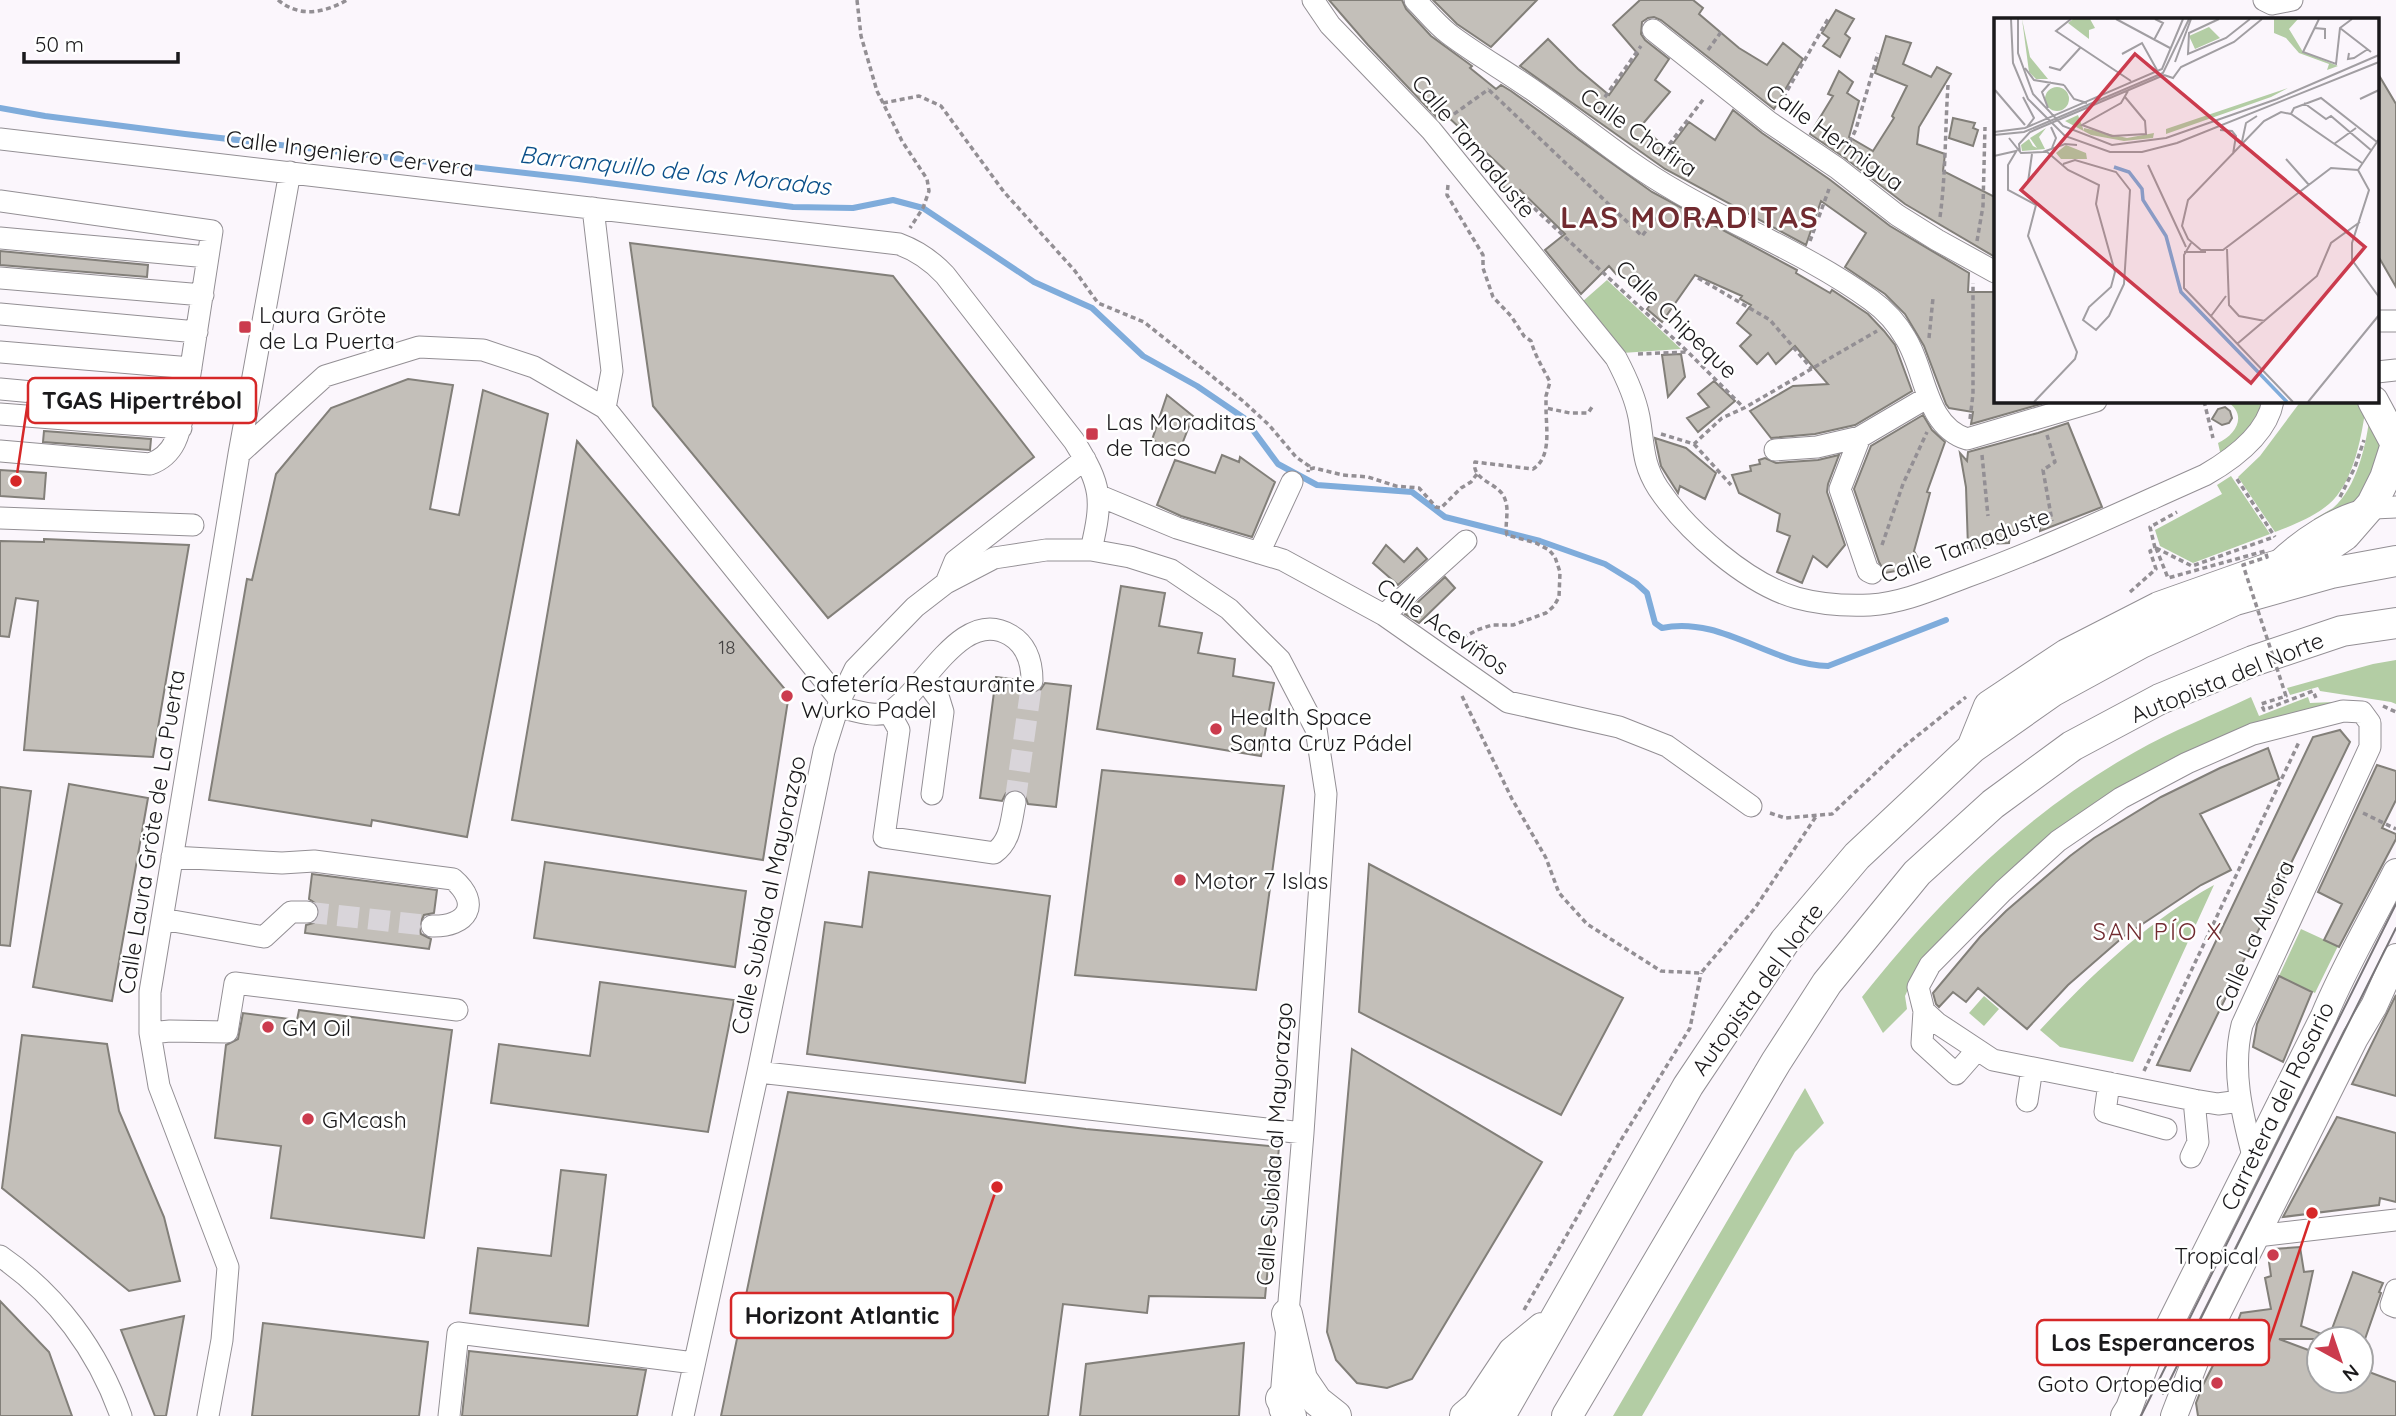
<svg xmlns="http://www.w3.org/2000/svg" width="2396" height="1416" viewBox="0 0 2396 1416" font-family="Quicksand,sans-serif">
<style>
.green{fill:#b3cda4}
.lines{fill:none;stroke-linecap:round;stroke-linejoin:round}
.stream{stroke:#7facdb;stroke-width:6}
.building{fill:#c3bfb9;stroke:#827f79;stroke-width:2}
.minor-tunnel{stroke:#d9d5da;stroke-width:21;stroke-dasharray:21 10;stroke-linecap:butt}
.minor-casing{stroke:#938f94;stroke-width:23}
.major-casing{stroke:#938f94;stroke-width:28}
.highway-casing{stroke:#938f94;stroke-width:32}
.path{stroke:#938f94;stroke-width:3.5;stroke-dasharray:5 3.5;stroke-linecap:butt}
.minor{stroke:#fff;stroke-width:21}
.major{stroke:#fff;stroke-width:26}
.highway{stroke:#fff;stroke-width:30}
.tram{stroke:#787579;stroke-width:2}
.path-bridge{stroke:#938f94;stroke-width:3.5;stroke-dasharray:5 3.5;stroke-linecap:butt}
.poi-dot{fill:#cb3b4d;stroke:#fff;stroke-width:2.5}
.labels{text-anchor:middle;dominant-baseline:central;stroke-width:5;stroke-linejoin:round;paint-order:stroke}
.number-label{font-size:19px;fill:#444242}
.street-label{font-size:23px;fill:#1a191b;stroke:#fff}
.poi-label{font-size:23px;fill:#1a191b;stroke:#fff;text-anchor:start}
.water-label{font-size:24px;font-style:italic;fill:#0a4f89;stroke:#fff}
.neighbourhood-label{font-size:24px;letter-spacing:2px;fill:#712b30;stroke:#fff}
.district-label{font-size:30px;font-weight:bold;letter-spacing:2px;fill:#712b30;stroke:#fff}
.inset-river{fill:none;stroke:#7facdb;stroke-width:3.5}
.inset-road{fill:none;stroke:#a19ea2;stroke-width:2}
.view{fill:#cb3b4d;fill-opacity:0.15;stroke:#cb3b4d;stroke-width:3.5}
.inset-edge{fill:none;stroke:#1a191b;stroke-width:3.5}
.leader{fill:none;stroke:#d62828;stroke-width:2.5}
.callout-dot{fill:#d62828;stroke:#fff;stroke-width:2.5}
.callout{fill:#fff;stroke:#d62828;stroke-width:2.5}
.callout-label{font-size:24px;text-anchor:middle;font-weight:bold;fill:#1a191b}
</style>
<rect width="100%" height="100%" fill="#fbf6fc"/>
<path class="green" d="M1607 280 1681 349 1622 353 1582 302Z
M2226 401H2264V414L2221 456 2218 443C2237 434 2248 414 2226 401Z
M2301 401C2319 401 2356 393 2365 412 2361 440 2352 485 2329 504 2314 517 2293 525 2275 532L2238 477 2260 456Z
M2370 413 2380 428V449L2375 469 2359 501 2314 527V519C2320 515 2327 512 2333 508 2357 488 2367 442 2370 413Z
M2231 476 2270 534 2193 563 2160 546 2155 530 2222 494 2217 485Z
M2396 660V704L2391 702 2320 691 2318 687 2290 695 2287 688 2373 664Z
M2251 697 2259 716 2308 697 2310 703 2333 702 2169 763 1916 972 1905 996 1907 1009 1883 1033 1862 997C1939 900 2026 813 2135 752 2172 731 2213 715 2251 697Z
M2214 885 2133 1062 2060 1047 2040 1030C2092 974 2147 922 2214 885Z
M2301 929 2338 946 2315 993 2279 976Z
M1984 996 1999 1009 1984 1026 1969 1013Z
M1805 1088 1824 1123 1795 1152 1642 1416H1613Z"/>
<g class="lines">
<path class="stream" d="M0 108 45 116 185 134 578 179 793 207 853 208 893 200 923 208 1034 282 1092 308 1143 356 1197 386 1244 418 1278 464 1317 485 1412 492 1445 517 1540 541 1605 564 1636 583 1647 593 1655 623 1662 628C1720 615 1772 665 1828 666L1946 620"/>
</g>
<path class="building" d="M1329 0H1402L1406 9 1431 36 1472 66 1470 68 1496 89 1501 85 1511 91 1652 192 1797 270 1796 273 1830 293 1832 290 1868 314 1884 331 1895 345 1912 391 1855 425 1815 434 1771 438 1750 411 1793 386 1828 384 1795 346 1776 364 1768 353 1757 364 1740 346 1751 335 1737 323 1751 305 1740 299 1742 296 1695 275 1662 322 1647 309 1651 304 1618 272 1616 274 1609 266 1581 294 1545 250 1565 234 1520 190 1514 196 1497 181 1507 172 1446 115 1439 120 1368 45Z
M1433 0H1537L1491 47 1457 24Z
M1640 0H1693L1703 8 1699 14 1739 48 1767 65 1783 43 1803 59 1774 109 1661 20 1654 17 1648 18 1642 22 1641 34 1645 40 1669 59 1655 80 1670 92 1641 126 1668 150 1689 122 1715 140 1733 110 1762 133 1829 179 1890 226 1969 273 1968 292H1995V401H2041V404L1971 424 1973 412 1949 408 1946 404 1924 346 1905 314 1885 294 1845 267 1866 233 1821 201 1806 245 1665 169 1520 66 1548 39 1578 69 1609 95 1638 54 1613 25Z
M1836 10 1854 19 1845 34 1850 38 1840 57 1823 46 1829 38 1822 33Z
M1886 36 1911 43 1903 64 1931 77 1937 67 1951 74 1919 127 1917 144 1945 154 1943 171 1995 197V257L1905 204 1845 158 1810 134 1833 96 1828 94 1839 71 1853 82 1847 93 1859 101 1849 137 1873 151 1894 118 1892 116 1907 86 1875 73Z
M2377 72 2396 104V287L2377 254Z
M1953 118 1975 123 1973 128 1978 130 1973 146 1949 138Z
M630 243 893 276 1034 457 828 618 653 406Z
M0 251 148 265 147 277 0 265Z
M1681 354 1685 377 1668 397 1662 355Z
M408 379 453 385 430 509 459 515 483 390 548 414 467 837 372 820 371 826 209 800 247 579 252 580 276 474 331 408Z
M1714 381 1735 401 1698 432 1687 418 1709 407 1698 394Z
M1167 395 1193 416 1179 452 1152 440Z
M2225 407 2230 411 2232 418 2229 423 2222 425 2212 419 2218 409Z
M1923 415 1932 430 1945 442 1927 492 1930 493 1914 551 1919 560 1901 570 1885 573 1879 562 1854 489 1871 446Z
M2068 423 2102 507 2040 531V523L2010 532 2009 543 1986 544V548H1968L1966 487 1960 453 1967 461 1968 452 2038 433Z
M44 431 151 439 150 450 43 442Z
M1655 438 1686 448 1716 473 1705 499 1680 486 1678 493 1661 466Z
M577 441 789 694 763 860 512 820Z
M1222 455 1239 462 1240 457 1275 482 1252 537 1181 516 1157 505 1175 460 1215 473Z
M1839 455 1828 484 1827 492 1845 545 1827 567 1813 556 1802 583 1777 572 1790 536 1777 531 1780 514 1739 493 1732 475 1751 471 1750 466 1760 464 1759 460 1765 458 1776 463 1818 460Z
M0 470 46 473 44 499 0 496Z
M44 539 189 545 153 757 24 750 38 601 16 598 9 637 0 636V541L44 542Z
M1386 545 1404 562 1417 548 1427 559 1398 585 1373 563Z
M1445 577 1455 588 1419 623 1405 614Z
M1121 586 1165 593 1159 626 1202 633 1198 653 1235 659 1233 676 1274 683 1261 756 1097 729Z
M996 677 1019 680 1021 688 1032 694 1039 692 1045 683 1071 686 1056 807 1028 804 1024 793 1017 789 1006 793 1002 801 980 798Z
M2340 730 2350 742 2190 1071 2157 1065 2313 737Z
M2268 748 2279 779 2200 814 2231 870 2201 885 2123 937 2068 985 2027 1029 1978 988 1966 1002 1953 992 1939 1007 1936 1004 1933 993 1980 937 2006 911 2070 856 2094 838 2161 797 2220 768Z
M2377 765 2396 771V800L2382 828 2396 834V839L2339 947 2324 940 2342 904 2318 892Z
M1102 770 1284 786 1256 990 1075 975Z
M69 784 148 798 112 1001 33 987Z
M0 787 31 791 10 946 0 945Z
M545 862 746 891 735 967 534 938Z
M1369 864 1623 998 1561 1115 1359 1012Z
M869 872 1050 896 1025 1083 807 1054 825 922 862 927Z
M312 874 437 890 434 913 424 915 419 926 421 934 431 939 429 949 305 933 306 925 314 923 320 913 318 905 309 899Z
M2279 976 2312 992 2283 1062 2253 1047 2257 1024Z
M600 982 734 1000 708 1132 491 1103 499 1044 590 1056Z
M2396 995V1096L2352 1084Z
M299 1010 452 1030 424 1238 271 1218 281 1146 215 1138 226 1045 238 1039 243 1013 297 1020Z
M22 1035 107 1044 119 1111 164 1217 180 1281 129 1291 2 1188Z
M1352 1049 1542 1162 1412 1379 1387 1388 1357 1383 1336 1360 1327 1332Z
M788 1092 1086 1129 1279 1147 1265 1298 1149 1296 1147 1313 1063 1304 1048 1416H721Z
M2337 1117 2396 1133V1202L2380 1198 2379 1205 2283 1217Z
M561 1170 606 1175 588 1326 470 1313 478 1248 551 1256Z
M2300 1247 2304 1272 2313 1271 2301 1326 2329 1337 2353 1272 2383 1283 2379 1292 2381 1293 2365 1339H2279L2319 1354V1381H2361V1369L2396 1382V1416H2198L2196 1403 2203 1385 2226 1340 2231 1339 2241 1313 2271 1309 2265 1278 2271 1276 2269 1262 2273 1249Z
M0 1301 49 1352 72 1416H0Z
M184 1316 166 1416H155L121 1330Z
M263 1323 428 1342 419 1416H252Z
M1244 1343 1239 1416H1080L1086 1364Z
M469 1351 646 1370 637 1416H462Z"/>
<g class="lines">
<path class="minor-tunnel" d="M1015 802 1032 681
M307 912 432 926"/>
<defs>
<path id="minor" d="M1313 0 1330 25 1431 130 1616 358C1626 377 1635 396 1639 417 1644 445 1642 463 1658 488 1686 530 1747 584 1797 598 1819 604 1847 606 1870 605 1904 603 1936 588 1966 577 2048 547 2126 510 2205 475 2233 459 2267 434 2273 401
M1415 0C1426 11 1436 24 1449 34 1478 56 1511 74 1541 96 1586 128 1628 164 1676 191 1739 228 1811 256 1871 300 1885 310 1897 323 1906 339 1926 371 1925 426 1967 439L2096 401
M2264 0 2272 4 2292 0
M1653 30 1769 122 1837 168 1897 215 1937 240 1995 272
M0 139 899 244C918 251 932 261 945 275L1074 441C1102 486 1103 499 1091 550
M0 201 212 231 185 406C180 431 176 455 150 464L0 451
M593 208 612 371 605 408
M0 238 208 257
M0 278 203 295
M0 314 197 332
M2377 321H2396
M0 352 191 368
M2377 372 2396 370
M0 389 185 406
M0 414 181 428
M1775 450 1817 447 1860 437
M239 454 325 376 419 347 483 350 534 367 605 408 840 700
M1100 496 1177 528 1283 560 1384 615 1508 702 1619 727 1667 746 1751 806
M0 518 193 525
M1259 553 1292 482
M2277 562C2301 539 2335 516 2368 509 2377 507 2387 508 2396 507
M1872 573 1868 571 1840 489 1860 437 1928 397
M946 583 955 561 1085 459
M1384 615 1466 541
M924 679 939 699 943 712 932 794
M838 707C853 710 877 719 891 711 925 690 962 606 1010 635 1027 645 1032 662 1032 681
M889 712 899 730 884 837 994 853C1011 841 1011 821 1015 802
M172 857 282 863 314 861 453 879C482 904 467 927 432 926
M162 919 264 937 291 912H307
M1924 1011 1922 1043 1956 1074 1977 1050
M150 1033 170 1031 227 1032 235 983 457 1010
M758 1072 1303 1133
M2109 1083 2105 1112 2166 1129
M2027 1101 2032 1068
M2240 1101 2218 1104 2194 1100 1993 1060 1937 1023 1924 1011 1918 987 1930 965 2003 891 2058 841 2121 798 2187 763 2253 734 2343 711 2362 712 2370 723V747L2242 1025C2231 1069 2242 1114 2253 1156
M2191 1157 2198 1142 2194 1100
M2257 1236 2396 1220
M0 1256C57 1295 98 1351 121 1416
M2396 1290 2391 1305 2396 1307
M208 1416 222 1340 228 1267 159 1086 150 1033V992L239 454 290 172
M449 1416 458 1333 694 1363
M683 1416 758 1072 824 751 840 700 855 669 915 607 946 583 994 558 1046 550H1091L1130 557 1171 570 1229 609 1280 660 1316 729 1326 794 1303 1133 1280 1410"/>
<path id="major" d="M2124 1416 2129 1408 2147 1360 2168 1328 2324 1016C2344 967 2372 920 2396 872
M2174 1416 2201 1346 2355 1038 2374 1006 2396 957"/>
<path id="highway" d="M1972 748 1989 706 2067 654 2159 607 2272 567 2317 554 2345 535 2372 504 2385 478 2396 444 2373 401
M1287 1314 1302 1379 1317 1401 1336 1416
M1281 1399 1291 1416
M1465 1416 1477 1406 1513 1352 1542 1328
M1500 1416 1688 1086 1785 941 1857 856 1972 748 2053 691 2141 643 2235 600 2331 573 2396 561
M1567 1416 1776 1062 1827 983 1917 873 1993 804 2072 746 2160 699 2253 661 2342 631 2396 623"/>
</defs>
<use href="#minor" class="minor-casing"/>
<use href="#major" class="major-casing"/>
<use href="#highway" class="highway-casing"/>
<path class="path" d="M278 0C300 18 324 13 347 0
M857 0 861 36 877 91 902 141 927 179 929 191 923 208 910 228
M1708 50 1721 32
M1489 90 1642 236 1664 207
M883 103 919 96 941 106 1004 192 1075 271 1098 303 1144 322 1243 401 1269 425 1296 457 1309 466 1308 472
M1779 105 1828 19
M1595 111 1641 46
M1447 119 1489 89
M1471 143 1498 173 1495 176
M1846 150 1856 129 1878 53
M1659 158 1705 97
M1448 185 1447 195 1483 255V268L1493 297 1511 316 1524 336 1531 341C1535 356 1543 368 1550 382L1546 396V408
M1515 201 1521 196 1688 352 1744 408
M1940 217C1946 173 1945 129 1948 85
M1810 241 1829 189
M1977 241 1983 206 1985 127
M1698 278 1770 320 1812 369
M1929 338 1933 298
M1638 354 1688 352
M2204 401 2213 438
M1970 419 1973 394V283
M1661 434 1694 444 1722 418 1744 408 1877 331
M2047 435 2055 462 2043 470 2052 521
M1694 444 1731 485
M1982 455 1988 516
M1310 469 1314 468 1343 475 1368 477 1396 486 1419 488 1436 507 1441 508 1461 488 1471 482 1477 474
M2237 479 2275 537
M2340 497 2355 467 2364 440
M1882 545 1903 484 1927 432
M2155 548 2150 527 2177 512
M2156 548 2192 566 2271 538
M2130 592 2156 569 2150 551 2156 548
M1455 642 1477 630 1492 625H1513L1546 613 1554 606 1559 597 1560 572 1555 557 1549 550 1536 543 1507 535C1504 522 1511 509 1503 495 1496 483 1471 479 1475 462L1533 469C1552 457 1546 428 1546 408L1570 413H1588L1592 407
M1462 696 1512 799 1546 858 1559 893 1587 924 1661 971 1701 973 1755 908 1817 815
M2383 706 2396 712
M1770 813 1785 818 1832 814 1902 748 1966 697
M2363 813 2396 829
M2144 1071 2299 742
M1524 1310 1621 1140 1690 1028 1701 973"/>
<use href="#minor" class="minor"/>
<use href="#major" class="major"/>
<use href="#highway" class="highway"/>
<path class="tram" d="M2163 1394 2396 928
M2141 1416 2396 904"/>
<path class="path-bridge" d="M2156 548 2168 578 2265 551 2267 557 2243 565 2286 696 2261 704 2264 710 2313 691 2316 698"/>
</g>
<g class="poi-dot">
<rect x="238" y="320" width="14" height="14" rx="3.5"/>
<rect x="1085" y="427" width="14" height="14" rx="3.5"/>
<circle cx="787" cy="696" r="7"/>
<circle cx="1216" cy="729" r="7"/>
<circle cx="1180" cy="880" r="7"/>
<circle cx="268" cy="1027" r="7"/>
<circle cx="308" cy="1119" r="7"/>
<circle cx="2273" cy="1255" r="7"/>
<circle cx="2217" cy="1383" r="7"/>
</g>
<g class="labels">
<g class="number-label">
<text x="727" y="647">18</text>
</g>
<g class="street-label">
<text transform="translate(1639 132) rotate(35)">Calle Chafira</text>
<text transform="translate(1835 137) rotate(36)">Calle Hermigua</text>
<text transform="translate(1474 146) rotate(50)">Calle Tamaduste</text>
<text transform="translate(350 153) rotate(7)">Calle Ingeniero Cervera</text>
<text transform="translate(1677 319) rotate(44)">Calle Chipeque</text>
<text transform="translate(1965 545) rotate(-20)">Calle Tamaduste</text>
<text transform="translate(1443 626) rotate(34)">Calle Aceviños</text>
<text transform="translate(2227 677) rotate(-22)">Autopista del Norte</text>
<text transform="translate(151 832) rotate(-81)">Calle Laura Gröte de La Puerta</text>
<text transform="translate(768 895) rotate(-78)">Calle Subida al Mayorazgo</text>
<text transform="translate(2254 936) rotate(-66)">Calle La Aurora</text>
<text transform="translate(1757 989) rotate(-54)">Autopista del Norte</text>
<text transform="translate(2277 1106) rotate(-64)">Carretera del Rosario</text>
<text transform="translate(1274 1144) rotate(-86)">Calle Subida al Mayorazgo</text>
</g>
<g class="poi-label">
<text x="259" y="314">Laura Gröte<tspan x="259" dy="26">de La Puerta</tspan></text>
<text x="1106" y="421">Las Moraditas<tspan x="1106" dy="26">de Taco</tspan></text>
<text x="801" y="683">Cafetería Restaurante<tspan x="801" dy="26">Wurko Padel</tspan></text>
<text x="1230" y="716">Health Space<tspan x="1230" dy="26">Santa Cruz Pádel</tspan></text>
<text x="1194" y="880">Motor 7 Islas</text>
<text x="282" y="1027">GM Oil</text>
<text x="322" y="1119">GMcash</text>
<text x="2259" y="1255" text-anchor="end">Tropical</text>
<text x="2203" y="1383" text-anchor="end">Goto Ortopedia</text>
</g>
<g class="water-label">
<text transform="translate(675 170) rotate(6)">Barranquillo de las Moradas</text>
</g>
<g class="neighbourhood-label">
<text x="2158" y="931">SAN PÍO X</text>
</g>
<g class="district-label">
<text x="1690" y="217">LAS MORADITAS</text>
</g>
</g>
<g transform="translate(1994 18)">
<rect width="385" height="385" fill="#fbf6fc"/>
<path d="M28 1 36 39 54 61H42L35 54ZM79 1H96L101 10 95 12V21L74 5ZM280 1H304L295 11 309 34 344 48 333 52 335 46 305 35 292 20 280 15ZM215 9 226 20 201 31 195 18ZM51 81a12 12 0 1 1 24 0a12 12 0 1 1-24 0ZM294 70 277 79 172 116V111ZM84 97 90 113V110L133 120 160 115 159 120 130 123 97 117 71 103ZM52 110 45 119 51 131 28 133 27 127 35 121 39 128 43 130 36 120ZM72 127 92 135 93 141H67L62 135Z" fill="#b3cda4"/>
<path class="inset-river" d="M120 149 135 154 148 171 149 182 172 218 187 274 293 384"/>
<path class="inset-road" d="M17 1 19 45 34 81 71 118 116 134H148L183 125 385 44M24 1V35L39 76 69 108 118 127 172 120 283 81 385 37M77 1 62 13 137 63M122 1 176 30M225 1 195 15 194 36 232 20 256 1M325 1 309 34 342 46 346 10 358 1M320 10 331 11V21M346 10 377 34M160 22 169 5 161 1M355 35 354 41 360 40 374 31M128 36 148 25 163 52M181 44 197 1M55 49 66 52 86 30M31 50 40 62 70 67M170 57 179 60 187 49 240 24 268 1M70 67 80 81 93 85M1 72 31 107M29 79 40 100 33 109M131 79 151 103 152 116 118 118 88 107 127 85 134 73M366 81 385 72M310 85 332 101 337 98 378 133M54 90 48 74 57 64M297 96 300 90 327 80 383 124M57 109 62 120 58 130M226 112 238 113 242 118 239 136M0 114 31 110 168 51 189 1M0 117 30 114 169 55 195 1M15 120 27 135 49 134M340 126 362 110M247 128 252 105 263 98M23 132 14 147V172L42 187 34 218 83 334 81 341 40 384M52 133 74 152 105 167 102 186 121 254 117 269 95 289 89 302 102 312 115 298 130 266 136 172 122 154 81 142 69 146M26 134 25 126 36 114 170 57M49 134 71 126 83 127M0 138 22 133M292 141 315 167M368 145 297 96 287 94 270 103 194 182 188 208 194 221 207 232H229L337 150 364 152 375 172 358 225V242L385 279M154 147 192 229M364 152 385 121M34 164 38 136M197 225 190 237V270L299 384M233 231 235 287 245 298 271 303M190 234H212M217 298 232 278M243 326 323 258 337 225 366 204M314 384 385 297"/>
<path class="view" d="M141 36 371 229 257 365 27 172Z"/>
<rect width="385" height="385" class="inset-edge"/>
</g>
<path class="leader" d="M16 481L28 401M997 1187L953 1316M2312 1213L2269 1342"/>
<g class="callout-dot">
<circle cx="16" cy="481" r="7"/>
<circle cx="997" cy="1187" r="7"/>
<circle cx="2312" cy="1213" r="7"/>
</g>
<g class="callout">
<rect x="28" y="378" width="228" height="45" rx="7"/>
<rect x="731" y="1293" width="222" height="45" rx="7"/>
<rect x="2037" y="1320" width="232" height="45" rx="7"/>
</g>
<g class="callout-label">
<text x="142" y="409">TGAS Hipertrébol</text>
<text x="842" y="1324">Horizont Atlantic</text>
<text x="2153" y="1351">Los Esperanceros</text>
</g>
<g transform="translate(2340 1360) rotate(140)"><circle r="33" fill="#ffffff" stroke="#a3a3a4" stroke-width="2"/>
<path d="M0-5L12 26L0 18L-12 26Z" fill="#cb3b4d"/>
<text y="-10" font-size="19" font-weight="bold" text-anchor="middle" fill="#1a191b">N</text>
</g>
<path d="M24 52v10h154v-10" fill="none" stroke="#1a191b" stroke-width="3.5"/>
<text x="35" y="52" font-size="21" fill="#1a191b" stroke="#ffffff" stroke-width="5" paint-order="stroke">50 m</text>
</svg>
